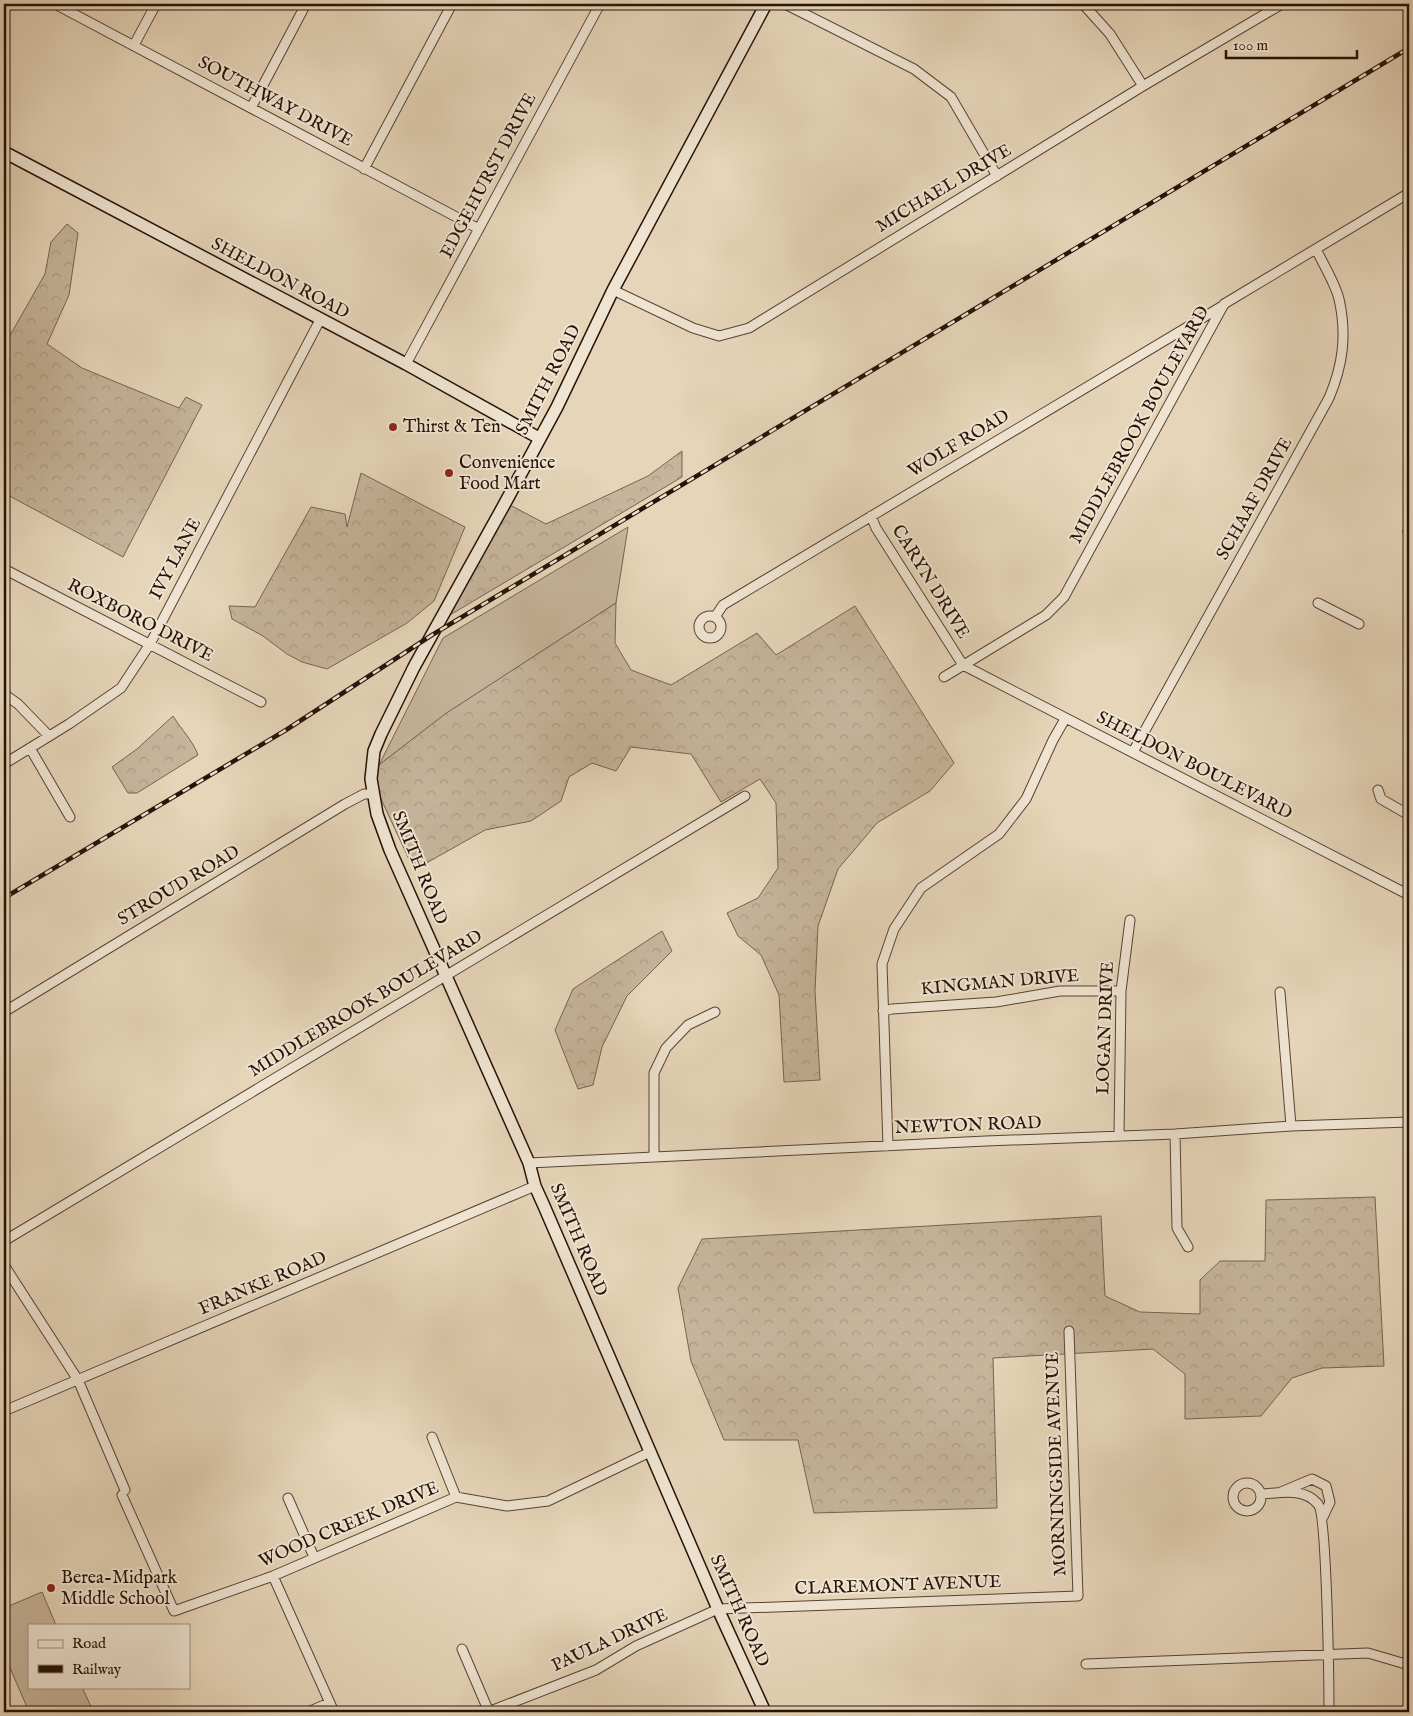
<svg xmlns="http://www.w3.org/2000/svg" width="1413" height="1716" viewBox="0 0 1413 1716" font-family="'IM FELL English',serif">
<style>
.grass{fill:#c6b49b;stroke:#766352}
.forest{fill:url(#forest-crowns);stroke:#766352}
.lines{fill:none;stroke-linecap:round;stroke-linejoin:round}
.street-casing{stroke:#574334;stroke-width:11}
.secondary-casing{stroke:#271208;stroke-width:14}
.street{stroke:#efe4d2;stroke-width:9}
.secondary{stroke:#efe4d2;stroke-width:11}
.rail-casing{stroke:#271208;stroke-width:4.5}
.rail{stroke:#efe4d2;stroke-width:2.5;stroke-dasharray:8;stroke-linecap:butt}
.poi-dot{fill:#8f2418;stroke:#efe4d2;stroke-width:2}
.labels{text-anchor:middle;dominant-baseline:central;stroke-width:4;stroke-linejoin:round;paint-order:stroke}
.street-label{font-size:18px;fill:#271208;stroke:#efe4d2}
.poi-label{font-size:18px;fill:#271208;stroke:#efe4d2;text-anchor:start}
</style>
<defs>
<pattern id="forest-crowns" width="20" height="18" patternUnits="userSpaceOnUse" patternTransform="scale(1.25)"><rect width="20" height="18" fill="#c6b49b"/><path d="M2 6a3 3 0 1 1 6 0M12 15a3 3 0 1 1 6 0" fill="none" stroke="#aa9a84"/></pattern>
</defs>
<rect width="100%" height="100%" fill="#e6d5b9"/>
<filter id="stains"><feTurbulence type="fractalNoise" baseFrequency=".004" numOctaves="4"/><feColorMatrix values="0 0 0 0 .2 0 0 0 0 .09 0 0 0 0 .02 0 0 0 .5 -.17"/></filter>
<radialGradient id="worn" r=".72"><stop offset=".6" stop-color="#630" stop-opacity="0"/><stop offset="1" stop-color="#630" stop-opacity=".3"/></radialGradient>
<path class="grass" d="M628 527 616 603 446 714 379 765 443 638Z
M42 1592 56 1625H29V1687H82L93 1711 90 1712H29L4 1654V1608Z"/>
<path class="forest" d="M67 224 78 233 69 295 47 344 82 368 179 408 186 397 202 405 123 557 4 493V346L45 274 51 242Z
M682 451V477L450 615 510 505 546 524 648 476Z
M361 473 465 527 434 601 407 623 327 669 302 662 287 654 263 636 232 619 229 606 255 607 311 507 345 514 347 527Z
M616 603 615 643 631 670 671 685 757 633 776 655 855 606 954 763 930 791 877 823 838 869 818 926 815 991 820 1080 784 1082 779 995 761 955 738 936 727 913 758 898 778 868 776 803 760 779 721 802 691 754 631 747 616 771 592 763 569 777 561 801 531 821 485 830 414 870 375 786 379 765 445 714Z
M173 716C181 729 193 741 198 755L137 793H128L112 767 137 749Z
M662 931 672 951 627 996 602 1047 593 1085 578 1089 555 1030 573 989Z
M1375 1197 1384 1366 1322 1368 1292 1378 1261 1416 1185 1419V1374L1153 1349 993 1358 997 1508 814 1513 798 1440H724L691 1361 678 1288 702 1239 1101 1216 1105 1296 1140 1312 1200 1314V1280L1220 1261H1265L1266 1200Z"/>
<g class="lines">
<defs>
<path id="street" d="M55 4 479 229
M785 4 914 69 951 97 997 176
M1083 4 1110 34 1143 86
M134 45 156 4
M251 108 306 4
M364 169 452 4
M613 290 693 328 719 336 749 328 1143 86 1282 4
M406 364 600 4
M871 516 876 528 963 665 1409 895
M1408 531 1409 528
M4 569 261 702
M1318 603 1359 624
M699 627a11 11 0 1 1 22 0a11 11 0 1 1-22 0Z
M715 617 723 605 1224 305
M944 677 1046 615 1064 597 1224 304 1409 193
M4 694 18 704 49 736
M30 748 70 817
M1133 752 1329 398C1343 365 1347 335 1339 299 1335 283 1323 264 1316 249
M4 764 69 724 121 688 150 644 320 320
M1378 790 1381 799 1409 815
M1280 992 1291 1126
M883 1011 892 1009 996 1002 1060 991H1121
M4 1012 345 804 364 794H373
M1175 1134 1177 1228 1188 1247
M1119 1136 1121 991 1130 920
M888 1146 882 964 894 929 921 888 999 834 1026 799 1053 740 1065 719
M654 1157V1073L666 1048 688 1025 715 1012
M529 1163 986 1141 1175 1134 1291 1126 1409 1122
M4 1241 745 796
M4 1265 78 1380 125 1490
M4 1411 535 1186
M432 1437 456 1497
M1233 1497a14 14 0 1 1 28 0a14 14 0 1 1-28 0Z
M1281 1492 1312 1479 1326 1486 1330 1502 1323 1517
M1261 1494C1281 1493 1303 1487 1318 1504 1327 1514 1329 1686 1329 1712
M122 1495 174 1611 273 1576 456 1497 507 1506 548 1501 650 1452
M288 1498 314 1557
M273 1576 334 1712
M462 1649 489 1712
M1086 1664 1368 1653 1409 1665
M308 1712 329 1703
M488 1712 596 1670 636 1646 718 1609 1078 1596 1069 1331"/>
<path id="secondary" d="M4 152 406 364 539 438
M765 1712 718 1609 544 1206 535 1186 529 1163 390 850 377 814 371 779 374 751 381 734 414 667 504 505 557 407 613 290 766 4"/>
</defs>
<use href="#street" class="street-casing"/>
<use href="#secondary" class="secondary-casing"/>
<use href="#street" class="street"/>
<use href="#secondary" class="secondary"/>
<defs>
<path id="rail" d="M4 898 286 730 432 635 1409 48"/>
</defs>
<use href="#rail" class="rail-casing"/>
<use href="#rail" class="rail"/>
</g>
<g class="poi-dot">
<circle cx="393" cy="427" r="5"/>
<circle cx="449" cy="473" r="5"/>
<circle cx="51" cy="1588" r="5"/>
</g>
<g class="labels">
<g class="street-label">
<text transform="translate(275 102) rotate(28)">SOUTHWAY DRIVE</text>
<text transform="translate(489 176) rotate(-62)">EDGEHURST DRIVE</text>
<text transform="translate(944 189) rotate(-31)">MICHAEL DRIVE</text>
<text transform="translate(280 279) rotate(28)">SHELDON ROAD</text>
<text transform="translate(549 380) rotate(-63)">SMITH ROAD</text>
<text transform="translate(1140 425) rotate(-61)">MIDDLEBROOK BOULEVARD</text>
<text transform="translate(959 444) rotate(-31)">WOLF ROAD</text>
<text transform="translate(1255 499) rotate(-61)">SCHAAF DRIVE</text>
<text transform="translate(176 559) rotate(-62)">IVY LANE</text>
<text transform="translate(930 582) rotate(58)">CARYN DRIVE</text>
<text transform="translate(140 621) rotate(27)">ROXBORO DRIVE</text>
<text transform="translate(1194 766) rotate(27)">SHELDON BOULEVARD</text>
<text transform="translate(419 868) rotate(68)">SMITH ROAD</text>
<text transform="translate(179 886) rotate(-31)">STROUD ROAD</text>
<text transform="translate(1000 983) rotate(-5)">KINGMAN DRIVE</text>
<text transform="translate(366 1004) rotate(-31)">MIDDLEBROOK BOULEVARD</text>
<text transform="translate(1106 1028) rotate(-88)">LOGAN DRIVE</text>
<text transform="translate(968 1126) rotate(-2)">NEWTON ROAD</text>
<text transform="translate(578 1240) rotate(67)">SMITH ROAD</text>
<text transform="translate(263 1284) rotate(-23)">FRANKE ROAD</text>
<text transform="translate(1057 1464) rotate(-92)">MORNINGSIDE AVENUE</text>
<text transform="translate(349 1525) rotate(-23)">WOOD CREEK DRIVE</text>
<text transform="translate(898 1586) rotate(-2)">CLAREMONT AVENUE</text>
<text transform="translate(739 1611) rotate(66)">SMITH ROAD</text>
<text transform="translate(610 1641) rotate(-25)">PAULA DRIVE</text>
</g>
<g class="poi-label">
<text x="403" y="427">Thirst &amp; Ten</text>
<text x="459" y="463">Convenience<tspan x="459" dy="21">Food Mart</tspan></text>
<text x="61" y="1578">Berea-Midpark<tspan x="61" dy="21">Middle School</tspan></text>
</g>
</g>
<rect width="1413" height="1716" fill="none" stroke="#e6d5b9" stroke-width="20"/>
<rect x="5" y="5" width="1403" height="1706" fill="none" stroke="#271208" stroke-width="2.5"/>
<rect x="10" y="10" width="1393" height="1696" fill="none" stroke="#271208"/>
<rect x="28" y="1624" width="162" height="65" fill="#efe4d2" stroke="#9f9081"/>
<rect x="38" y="1640" width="25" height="8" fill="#efe4d2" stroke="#9f9081"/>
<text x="72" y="1648" font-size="15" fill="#271208">Road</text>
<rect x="38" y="1665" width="25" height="8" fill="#271208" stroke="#9f9081"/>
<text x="72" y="1674" font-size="15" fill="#271208">Railway</text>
<path d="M1226 50v8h131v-8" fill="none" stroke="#271208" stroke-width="2.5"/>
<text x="1233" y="50" font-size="15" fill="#271208" stroke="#efe4d2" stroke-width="4" paint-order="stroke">100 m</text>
<rect width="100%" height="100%" filter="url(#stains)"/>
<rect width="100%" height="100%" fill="url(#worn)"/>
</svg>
